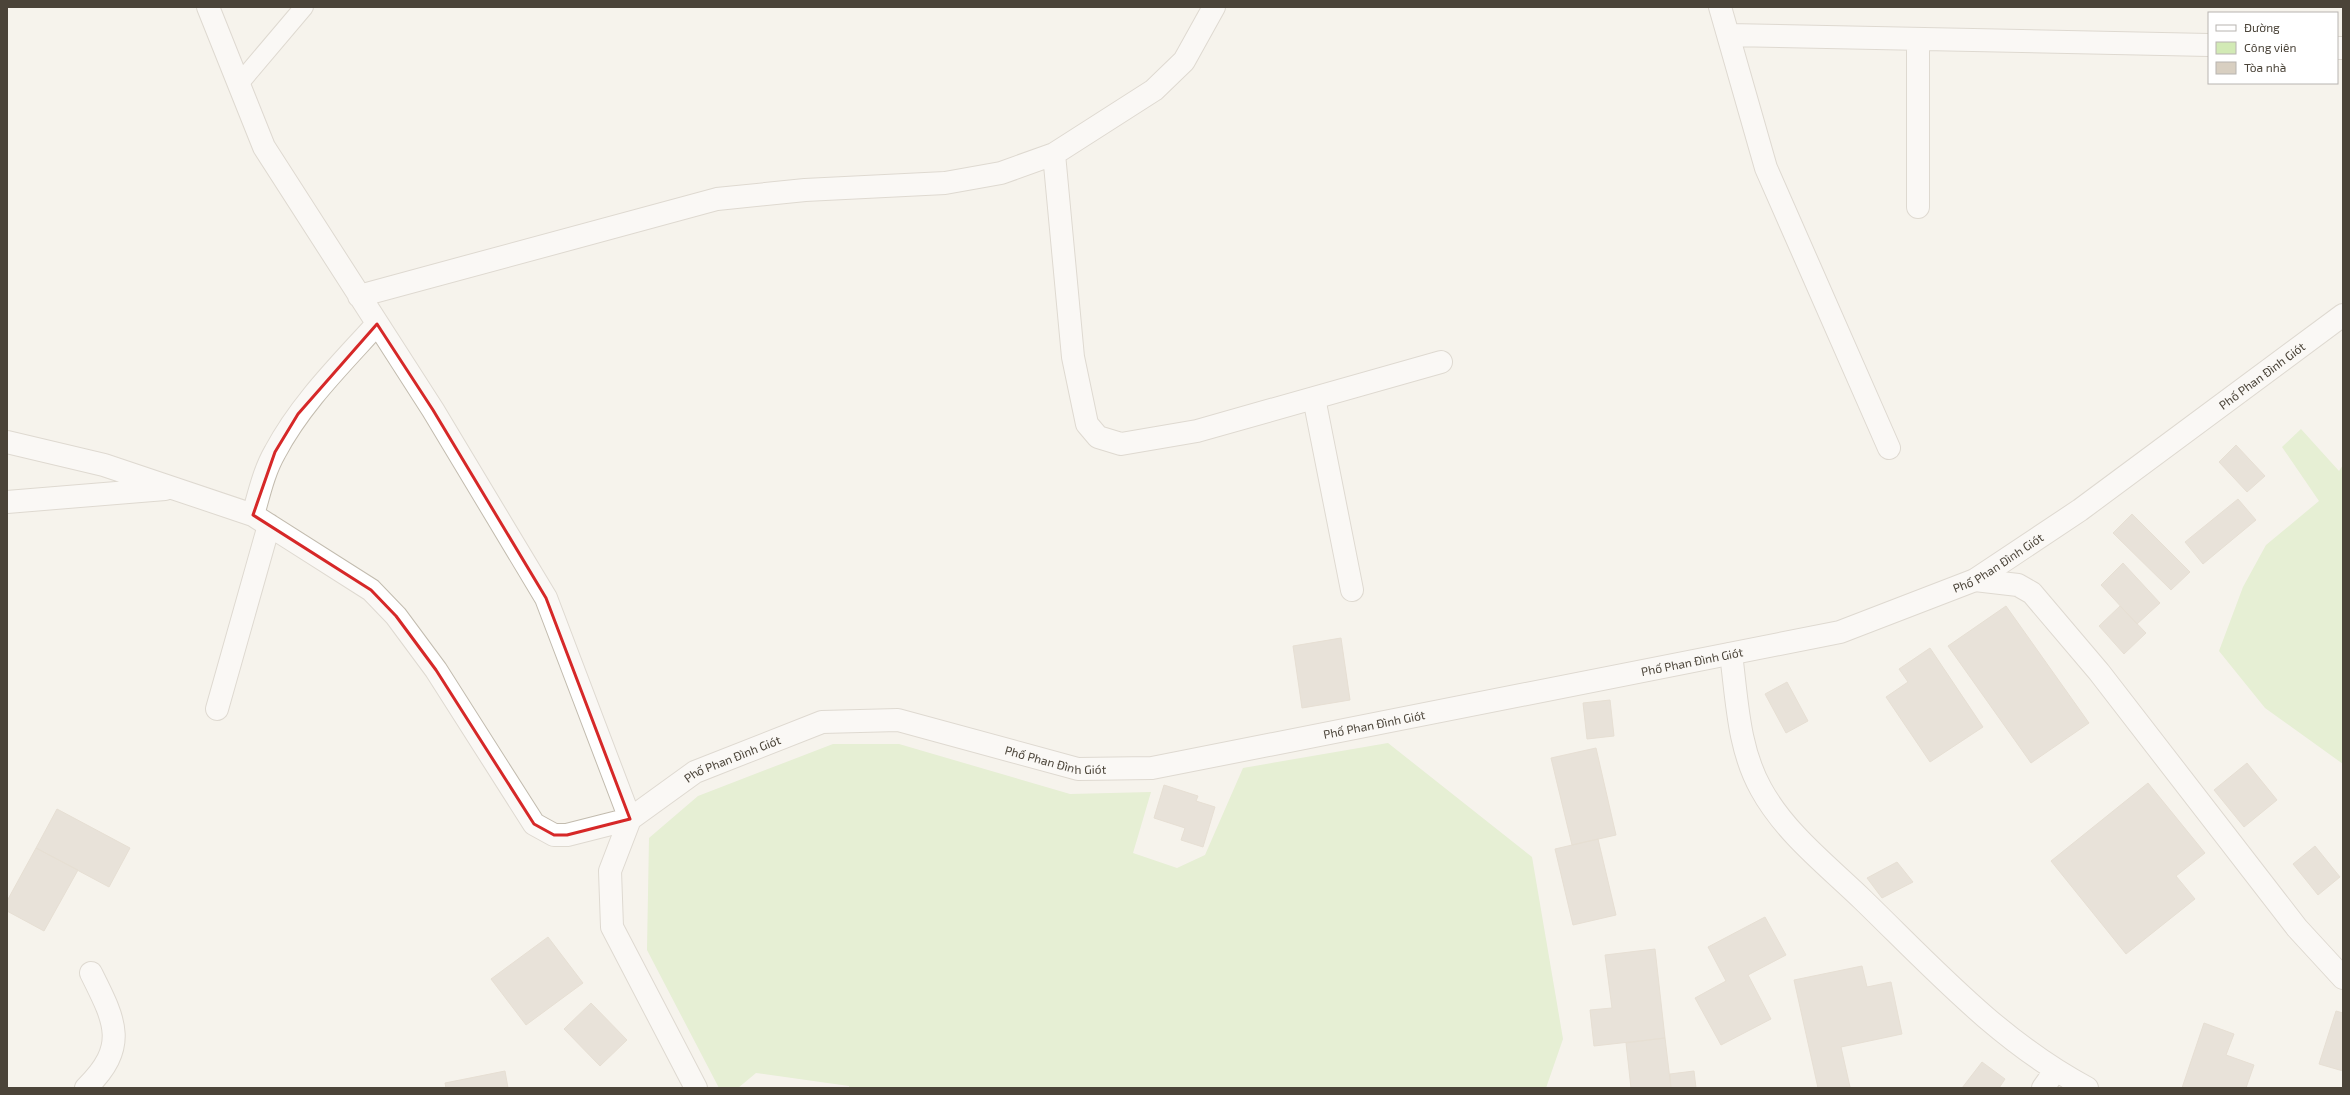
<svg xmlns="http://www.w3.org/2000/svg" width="2350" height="1095" viewBox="0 0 2350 1095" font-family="'Exo 2',sans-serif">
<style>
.green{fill:#d2eab5}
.building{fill:#d8cfc1;stroke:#d3c7b4}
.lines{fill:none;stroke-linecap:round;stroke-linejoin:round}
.service-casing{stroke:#c2bbae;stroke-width:20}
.minor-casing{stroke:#c2bbae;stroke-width:24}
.tertiary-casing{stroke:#c2bbae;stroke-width:24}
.service{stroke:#fff;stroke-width:18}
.minor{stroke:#fff;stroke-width:22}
.tertiary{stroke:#fff;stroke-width:22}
.marked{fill:none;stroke:#d62828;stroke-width:3;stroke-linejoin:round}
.labels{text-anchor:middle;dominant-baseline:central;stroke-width:4;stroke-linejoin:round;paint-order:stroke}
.street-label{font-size:12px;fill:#4b4439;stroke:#fff}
</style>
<rect width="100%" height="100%" fill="#f6f3ec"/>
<path class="green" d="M2301 429 2339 471 2343 465V764L2265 708 2219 651 2243 587 2266 545 2319 501 2282 447Z
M1388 743 1532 857 1563 1039 1546 1088H849V1086L756 1073 738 1088H719L647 950 649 838 698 796 833 744H899L1070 794 1151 792 1133 853 1177 868 1205 855 1243 768Z"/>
<path class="building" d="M2236 445 2265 476 2247 492 2219 462Z
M2238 499 2256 520 2203 564 2185 542Z
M2132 514 2190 572 2171 590 2113 533Z
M2123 563 2160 603 2137 624 2101 585Z
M2006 606 2089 723 2031 763 1948 646Z
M2120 606 2146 633 2124 654 2099 626Z
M1341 638 1350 700 1302 708 1293 646Z
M1930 648 1983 727 1930 762 1886 697 1908 682 1899 669Z
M1787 682 1808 721 1786 733 1765 694Z
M1610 700 1614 736 1587 739 1583 703Z
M1596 748 1616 835 1572 845 1551 758Z
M2247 763 2277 800 2244 827 2214 790Z
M2148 783 2205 853 2176 876 2195 899 2126 954 2051 861Z
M1164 785 1198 796 1196 801 1215 807 1203 847 1181 840 1185 828 1154 818Z
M57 809 130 848 109 887 36 848Z
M1598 839 1616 915 1573 925 1555 849Z
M2315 846 2340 877 2318 895 2293 864Z
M36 848 78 870 44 931 7 911V901Z
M1897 862 1913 882 1882 898 1867 878Z
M1765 917 1786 955 1748 975 1771 1019 1721 1045 1695 998 1726 981 1708 947Z
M548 937 583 983 526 1025 491 979Z
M1655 949 1665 1038 1594 1046 1590 1010 1612 1008 1605 955Z
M1862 966 1867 987 1891 982 1902 1034 1841 1047 1850 1087 1818 1088 1794 980Z
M591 1003 627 1040 600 1066 564 1029Z
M2336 1011 2343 1013V1071L2319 1064Z
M2204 1023 2234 1034 2226 1055 2254 1065 2246 1088H2182Z
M1665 1038 1671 1088H1631L1626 1043Z
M1982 1062 2005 1079 1999 1088H1962Z
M505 1071 508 1088H446L445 1083Z
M1694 1071 1696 1088H1671L1670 1074Z"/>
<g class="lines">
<defs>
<path id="service" d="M238 85 304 7"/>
<path id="minor" d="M1720 7 1766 168 1889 448
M1729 35 2209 45
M2337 48H2343
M1054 154 1073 357 1087 424 1098 437 1121 444 1197 431 1441 362
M1918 207V39
M359 296 717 199 805 190 945 183 1001 173 1054 154 1154 90 1184 61 1214 7
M1314 398 1352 590
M7 442 104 465 253 515 371 590 396 616 436 670 534 824 554 835H567L630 819 546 598 433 410 264 147 208 7
M7 502 165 489
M253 515C259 494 264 471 275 452 301 403 341 364 377 324
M1975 580 2018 585 2032 593 2099 672 2297 928 2343 978
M1731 654C1737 699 1738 748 1761 789 1785 833 1828 866 1863 900 1933 968 2000 1042 2087 1088
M217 709 269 525
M86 1088C129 1046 115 1021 91 973
M2043 1088 2055 1071"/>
<g id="tertiary">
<path id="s1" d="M696 1088 612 927 610 871 630 819 695 772 822 722 898 720 1078 769 1152 768 1840 632 1975 580 2080 510 2343 315"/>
</g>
</defs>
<use href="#service" class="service-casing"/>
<use href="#minor" class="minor-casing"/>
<use href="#tertiary" class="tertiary-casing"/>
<use href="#service" class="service"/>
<use href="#minor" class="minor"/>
<use href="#tertiary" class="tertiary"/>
</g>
<path d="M0 0H2350V1095H0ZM377 324 433 410 546 598 630 819 567 835H554L534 824 436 670 396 616 371 590 253 515 275 452 298 414Z" fill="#f6f3ec" fill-opacity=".55" fill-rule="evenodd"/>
<path class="marked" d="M377 324 433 410 546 598 630 819 567 835H554L534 824 436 670 396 616 371 590 253 515 275 452 298 414Z"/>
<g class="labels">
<g class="street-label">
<text stroke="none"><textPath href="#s1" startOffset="2045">Phố Phan Đình Giót</textPath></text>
<text stroke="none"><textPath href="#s1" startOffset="1721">Phố Phan Đình Giót</textPath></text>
<text stroke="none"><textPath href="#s1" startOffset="1397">Phố Phan Đình Giót</textPath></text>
<text stroke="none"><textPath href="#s1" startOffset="1073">Phố Phan Đình Giót</textPath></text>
<text stroke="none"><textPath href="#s1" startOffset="749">Phố Phan Đình Giót</textPath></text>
<text stroke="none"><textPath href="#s1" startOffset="413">Phố Phan Đình Giót</textPath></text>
</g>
</g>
<rect width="2350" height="1095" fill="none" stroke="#4b4439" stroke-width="16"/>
<rect x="2208" y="12" width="130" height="72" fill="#ffffff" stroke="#b7b4b0"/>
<rect x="2216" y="25" width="20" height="6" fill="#ffffff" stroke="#b7b4b0"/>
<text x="2244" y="32" font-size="12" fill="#4b4439">Đường</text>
<rect x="2216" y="42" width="20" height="12" fill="#d2eab5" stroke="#b7b4b0"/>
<text x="2244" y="52" font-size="12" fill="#4b4439">Công viên</text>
<rect x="2216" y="62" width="20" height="12" fill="#d8cfc1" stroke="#b7b4b0"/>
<text x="2244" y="72" font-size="12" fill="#4b4439">Tòa nhà</text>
</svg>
